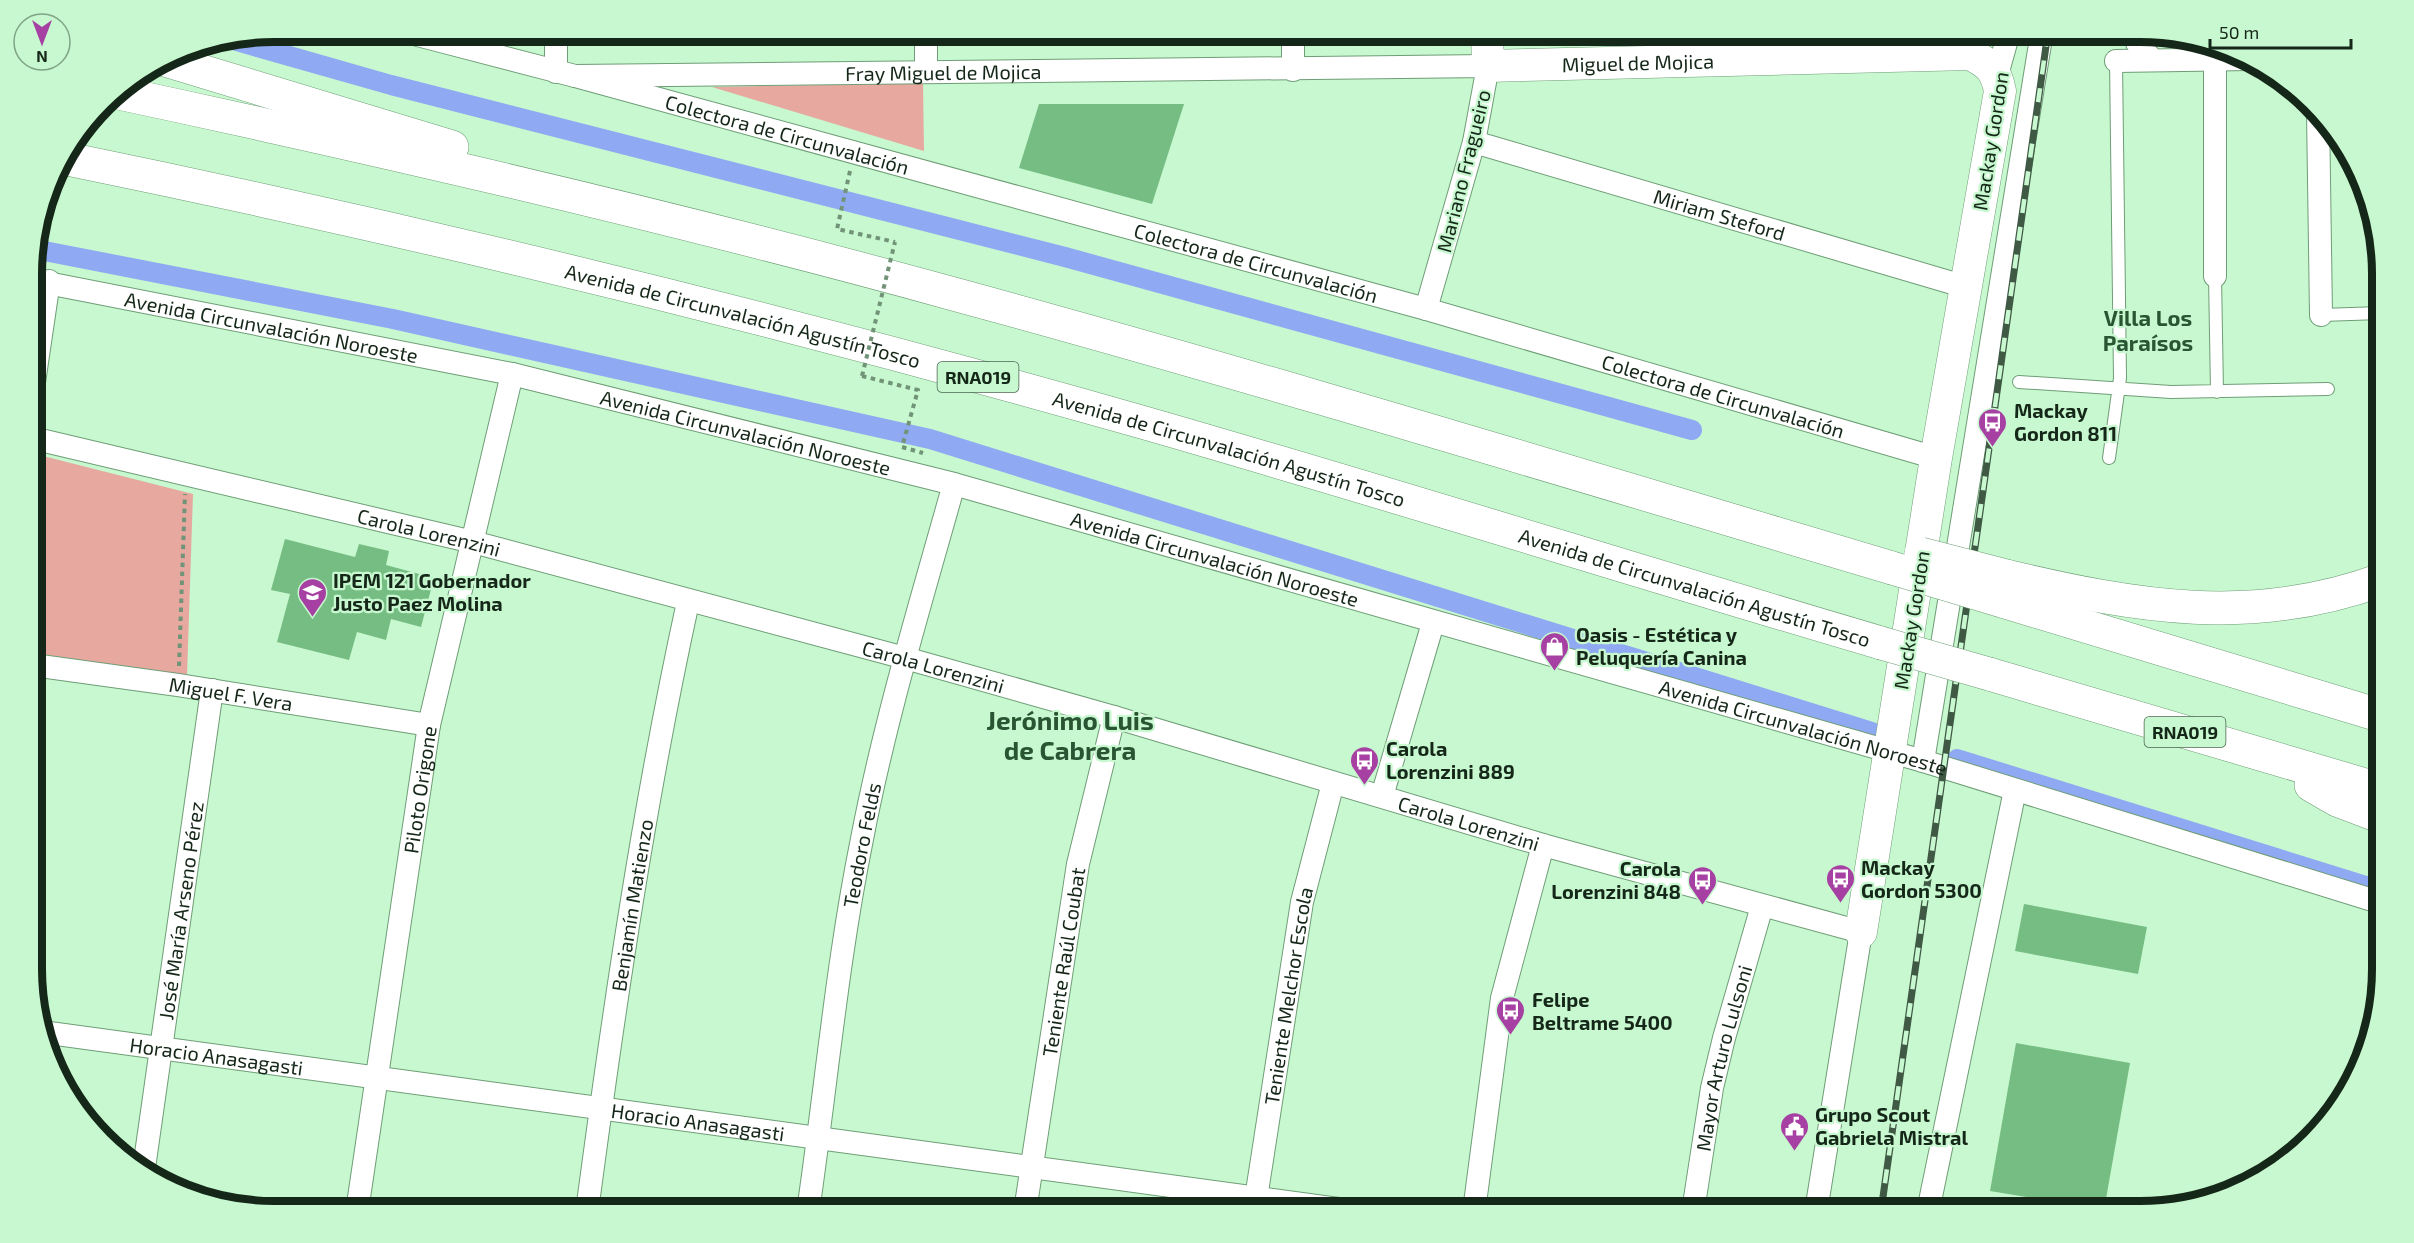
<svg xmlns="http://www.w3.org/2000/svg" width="2414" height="1243" viewBox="0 0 2414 1243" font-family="'Exo 2',sans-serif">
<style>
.green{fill:#e7a99f}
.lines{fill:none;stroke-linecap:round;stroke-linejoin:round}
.canal{stroke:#90a9f3;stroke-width:20}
.building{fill:#76bd83}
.service-casing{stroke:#6f9d77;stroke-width:14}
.minor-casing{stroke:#6f9d77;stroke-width:24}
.secondary-casing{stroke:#6f9d77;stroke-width:33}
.motorway-casing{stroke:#6f9d77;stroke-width:34}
.path{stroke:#719377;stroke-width:4;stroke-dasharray:4.5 4.5;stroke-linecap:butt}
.service{stroke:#fff;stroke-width:12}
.minor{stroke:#fff;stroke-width:22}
.secondary{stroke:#fff;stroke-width:32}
.motorway{stroke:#fff;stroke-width:33}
.rail-casing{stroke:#3f5944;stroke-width:7}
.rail{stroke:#c7f8cf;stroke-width:4.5;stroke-dasharray:14;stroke-linecap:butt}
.motorway-bridge-casing{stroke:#6f9d77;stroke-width:34;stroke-linecap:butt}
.path-bridge{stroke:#719377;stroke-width:4;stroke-dasharray:4.5 4.5;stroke-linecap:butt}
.motorway-bridge{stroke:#fff;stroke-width:33}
.labels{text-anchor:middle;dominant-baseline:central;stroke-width:4.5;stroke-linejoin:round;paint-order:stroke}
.shield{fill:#c7f8cf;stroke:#4a664f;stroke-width:1.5}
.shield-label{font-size:18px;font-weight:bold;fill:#152718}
.street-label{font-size:20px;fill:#152718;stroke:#c7f8cf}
.poi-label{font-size:20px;font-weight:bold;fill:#152718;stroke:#c7f8cf;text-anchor:start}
.quarter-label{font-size:22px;font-weight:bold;fill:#2a5533;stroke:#c7f8cf}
.district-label{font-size:26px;font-weight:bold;fill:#2a5533;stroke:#c7f8cf}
.rim{fill:none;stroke:#152718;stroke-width:8}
</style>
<rect width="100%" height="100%" fill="#c7f8cf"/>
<path class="green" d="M923 83 924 151 712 87Z
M43 456 193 494 187 676 33 653V530Z"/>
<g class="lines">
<path class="canal" d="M233 40 391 85 1065 257 1692 430
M34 249 393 319 930 439 1872 732
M1957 759 2382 891"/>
</g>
<path class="building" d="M1039 104H1184L1152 204 1019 168Z
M285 539 355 557 359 544 389 551 386 565 434 578 421 627 391 619 386 640 357 632 349 660 277 642 290 594 271 590Z
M2024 904 2147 927 2138 974 2015 951Z
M2016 1043 2130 1063 2104 1210 1990 1191Z"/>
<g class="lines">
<defs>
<path id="service" d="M2215 276 2217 392
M2321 315 2381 313
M2019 382 2171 392 2328 389
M2109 458 2120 378 2116 61"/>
<g id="minor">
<path id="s1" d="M406 32 575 76 1488 66 1474 142 1426 309"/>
<path d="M926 32V72"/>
<path d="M1293 32V70"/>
<path d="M1683 32V62"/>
<path d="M1868 32V58"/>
<path d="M2135 32 2137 43 2153 60"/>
<path d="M2215 60V276"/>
<path d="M2116 61 2251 59"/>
<path d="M556 72V32"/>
<path d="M1997 75 2009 32"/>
<path id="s2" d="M575 76 1426 309 1936 458"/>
<path d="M2318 112 2321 315"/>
<path id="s3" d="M1474 142 1966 287"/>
<path id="s4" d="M32 280 512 374 954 484 1923 761 2382 903"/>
<path d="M32 396 49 281"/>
<path id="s5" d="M32 438 473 542 905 658 1114 717 1543 845 1861 932 1816 1211"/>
<path id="s6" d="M33 665 178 685 429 725"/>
<path d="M1923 761 2042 32"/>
<path d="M1382 796 1433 623"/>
<path id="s7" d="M42 1032 1353 1211"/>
<path id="s8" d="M144 1168 212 690"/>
<path id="s9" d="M357 1211 429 725 512 374"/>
<path id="s10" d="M587 1211C614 1008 644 803 688 602"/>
<path id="s11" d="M808 1211C826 1088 837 962 862 839 885 719 921 602 954 484"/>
<path id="s12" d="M1025 1211 1078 864 1114 717"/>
<path id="s13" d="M1254 1211 1302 902 1333 783"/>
<path d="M1474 1211 1502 998 1543 845"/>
<path id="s14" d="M1693 1211 1712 1088 1724 1038 1762 906"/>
<path d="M1928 1211 2015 790"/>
</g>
<g id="secondary">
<path id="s15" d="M1487 32 1488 66 1970 54C1989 63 1996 70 2000 91L1936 458 1861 932"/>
</g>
<g id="motorway">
<path d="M165 60 452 147"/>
<path d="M114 92C394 152 674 217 950 293 1266 379 1579 475 1892 568"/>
<path id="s16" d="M63 158C424 232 783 320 1138 421 1386 492 1633 570 1881 643"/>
<path d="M2006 576C2136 607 2252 627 2381 580"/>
<path d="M2002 601 2382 716"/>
<path d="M1989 674 2382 790"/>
<path d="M2311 785 2337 800 2382 817"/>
</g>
</defs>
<use href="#service" class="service-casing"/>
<use href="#minor" class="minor-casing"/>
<use href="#secondary" class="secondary-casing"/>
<use href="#motorway" class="motorway-casing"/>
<path class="path" d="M2109 32 2112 43
M850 171 837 229 895 242
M862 376 918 390 902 447 923 453
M179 666 185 494"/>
<use href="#service" class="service"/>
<use href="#minor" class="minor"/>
<use href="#secondary" class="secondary"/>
<use href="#motorway" class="motorway"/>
<defs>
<path id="rail" d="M1881 1211 2048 32"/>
</defs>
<use href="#rail" class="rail-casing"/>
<use href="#rail" class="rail"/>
<defs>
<path id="motorway-bridge" d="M1921 554 2006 576
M1892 568 2002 601
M1881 643 1989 674"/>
</defs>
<use href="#motorway-bridge" class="motorway-bridge-casing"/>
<path class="path-bridge" d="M862 376 895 242"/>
<use href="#motorway-bridge" class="motorway-bridge"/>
</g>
<defs>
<symbol id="bus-pin" viewBox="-11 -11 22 30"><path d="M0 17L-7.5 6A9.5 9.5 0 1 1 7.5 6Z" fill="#a740a3" stroke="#c7f8cf"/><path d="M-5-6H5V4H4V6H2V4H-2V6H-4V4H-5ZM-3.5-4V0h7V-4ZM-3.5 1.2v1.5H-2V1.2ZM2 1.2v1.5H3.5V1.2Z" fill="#fff"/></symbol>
<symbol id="school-pin" viewBox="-11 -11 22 30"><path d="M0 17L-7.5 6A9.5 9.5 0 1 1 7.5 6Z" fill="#a740a3" stroke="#c7f8cf"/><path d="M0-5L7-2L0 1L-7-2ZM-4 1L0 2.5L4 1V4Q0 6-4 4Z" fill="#fff"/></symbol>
<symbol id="shop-pin" viewBox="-11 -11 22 30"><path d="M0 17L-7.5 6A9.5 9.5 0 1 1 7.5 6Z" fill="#a740a3" stroke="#c7f8cf"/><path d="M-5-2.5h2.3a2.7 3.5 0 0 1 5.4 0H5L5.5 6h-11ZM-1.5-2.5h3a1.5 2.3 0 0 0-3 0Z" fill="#fff"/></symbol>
<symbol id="civic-pin" viewBox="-11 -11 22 30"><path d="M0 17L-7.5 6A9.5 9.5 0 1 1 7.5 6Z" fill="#a740a3" stroke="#c7f8cf"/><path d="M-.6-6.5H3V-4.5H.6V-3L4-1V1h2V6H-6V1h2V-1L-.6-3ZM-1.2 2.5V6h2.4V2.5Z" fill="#fff"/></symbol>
</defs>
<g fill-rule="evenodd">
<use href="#bus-pin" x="1976" y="406" width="33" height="45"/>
<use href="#school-pin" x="296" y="576" width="33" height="45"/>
<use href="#shop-pin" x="1538" y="630" width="33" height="45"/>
<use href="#bus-pin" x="1348" y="744" width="33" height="45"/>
<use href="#bus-pin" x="1824" y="862" width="33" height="45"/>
<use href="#bus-pin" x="1686" y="864" width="33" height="45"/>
<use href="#bus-pin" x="1494" y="994" width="33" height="45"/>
<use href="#civic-pin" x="1778" y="1110" width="33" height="45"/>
</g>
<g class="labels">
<g class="shield">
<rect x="937.5" y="362" width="81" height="30" rx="4.5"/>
<rect x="2144.5" y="717" width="81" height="30" rx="4.5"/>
</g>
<g class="shield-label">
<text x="978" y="377">RNA019</text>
<text x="2185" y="732">RNA019</text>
</g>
<g class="street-label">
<text stroke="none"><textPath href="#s15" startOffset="184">Miguel de Mojica</textPath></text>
<text stroke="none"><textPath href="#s1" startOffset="543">Fray Miguel de Mojica</textPath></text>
<text stroke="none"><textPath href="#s2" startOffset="220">Colectora de Circunvalación</textPath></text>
<text transform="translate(1990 141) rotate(-81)">Mackay Gordon</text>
<text transform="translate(1463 171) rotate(-76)">Mariano Fragueiro</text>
<text stroke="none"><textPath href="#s3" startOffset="256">Miriam Steford</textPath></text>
<text stroke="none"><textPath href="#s2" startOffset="706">Colectora de Circunvalación</textPath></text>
<text stroke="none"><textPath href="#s16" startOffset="698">Avenida de Circunvalación Agustín Tosco</textPath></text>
<text stroke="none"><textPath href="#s4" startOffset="244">Avenida Circunvalación Noroeste</textPath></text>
<text stroke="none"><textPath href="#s2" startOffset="1192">Colectora de Circunvalación</textPath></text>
<text stroke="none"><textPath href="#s4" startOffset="730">Avenida Circunvalación Noroeste</textPath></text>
<text stroke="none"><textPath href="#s16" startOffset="1202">Avenida de Circunvalación Agustín Tosco</textPath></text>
<text stroke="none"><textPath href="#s5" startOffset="408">Carola Lorenzini</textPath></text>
<text stroke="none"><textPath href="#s4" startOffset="1216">Avenida Circunvalación Noroeste</textPath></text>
<text stroke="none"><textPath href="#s16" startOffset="1688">Avenida de Circunvalación Agustín Tosco</textPath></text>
<text transform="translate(1911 620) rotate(-81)">Mackay Gordon</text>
<text stroke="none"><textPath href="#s5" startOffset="930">Carola Lorenzini</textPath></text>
<text stroke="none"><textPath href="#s6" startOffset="200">Miguel F. Vera</textPath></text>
<text stroke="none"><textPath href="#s4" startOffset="1828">Avenida Circunvalación Noroeste</textPath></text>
<text stroke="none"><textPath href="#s9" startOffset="426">Piloto Origone</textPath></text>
<text stroke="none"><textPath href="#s5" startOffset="1488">Carola Lorenzini</textPath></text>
<text stroke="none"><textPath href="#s11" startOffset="370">Teodoro Felds</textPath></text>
<text stroke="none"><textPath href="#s10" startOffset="309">Benjamín Matienzo</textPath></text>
<text stroke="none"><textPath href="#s8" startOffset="260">José María Arseno Pérez</textPath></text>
<text stroke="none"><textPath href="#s12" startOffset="252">Teniente Raúl Coubat</textPath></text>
<text stroke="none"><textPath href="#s13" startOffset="218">Teniente Melchor Escola</textPath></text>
<text stroke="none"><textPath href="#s7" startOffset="176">Horacio Anasagasti</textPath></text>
<text stroke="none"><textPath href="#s14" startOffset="156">Mayor Arturo Lulsoni</textPath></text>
<text stroke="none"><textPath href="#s7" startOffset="662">Horacio Anasagasti</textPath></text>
</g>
<g class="poi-label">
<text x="2014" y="410">Mackay<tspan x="2014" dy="23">Gordon 811</tspan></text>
<text x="333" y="580">IPEM 121 Gobernador<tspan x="333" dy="23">Justo Paez Molina</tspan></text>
<text x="1576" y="634">Oasis - Estética y<tspan x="1576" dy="23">Peluquería Canina</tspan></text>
<text x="1386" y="748">Carola<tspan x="1386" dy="23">Lorenzini 889</tspan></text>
<text x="1861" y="867">Mackay<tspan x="1861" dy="23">Gordon 5300</tspan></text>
<text x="1681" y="868" text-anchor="end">Carola<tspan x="1681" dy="23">Lorenzini 848</tspan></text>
<text x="1532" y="999">Felipe<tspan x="1532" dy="23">Beltrame 5400</tspan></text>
<text x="1815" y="1114">Grupo Scout<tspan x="1815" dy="23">Gabriela Mistral</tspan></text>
</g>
<g class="quarter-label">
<text x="2148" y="317">Villa Los<tspan x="2148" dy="25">Paraísos</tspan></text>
</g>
<g class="district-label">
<text x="1070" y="719">Jerónimo Luis<tspan x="1070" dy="30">de Cabrera</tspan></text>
</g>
</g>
<path d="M0 0H2414V1243H0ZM274 42H2140A232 232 0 0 1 2372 274V969A232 232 0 0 1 2140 1201H274A232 232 0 0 1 42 969V274A232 232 0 0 1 274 42Z" fill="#c7f8cf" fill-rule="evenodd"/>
<path class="rim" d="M274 42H2140A232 232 0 0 1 2372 274V969A232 232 0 0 1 2140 1201H274A232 232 0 0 1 42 969V274A232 232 0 0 1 274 42Z"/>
<g transform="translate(42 42) rotate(180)"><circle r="28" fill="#c7f8cf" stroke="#80a486" stroke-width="1.5"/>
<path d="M0-4.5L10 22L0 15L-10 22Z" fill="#a740a3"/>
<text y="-9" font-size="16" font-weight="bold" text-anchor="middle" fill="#152718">N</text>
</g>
<path d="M2210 39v9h141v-9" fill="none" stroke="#152718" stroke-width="3"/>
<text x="2219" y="39" font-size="18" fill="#152718" stroke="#c7f8cf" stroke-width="4.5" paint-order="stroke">50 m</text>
</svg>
